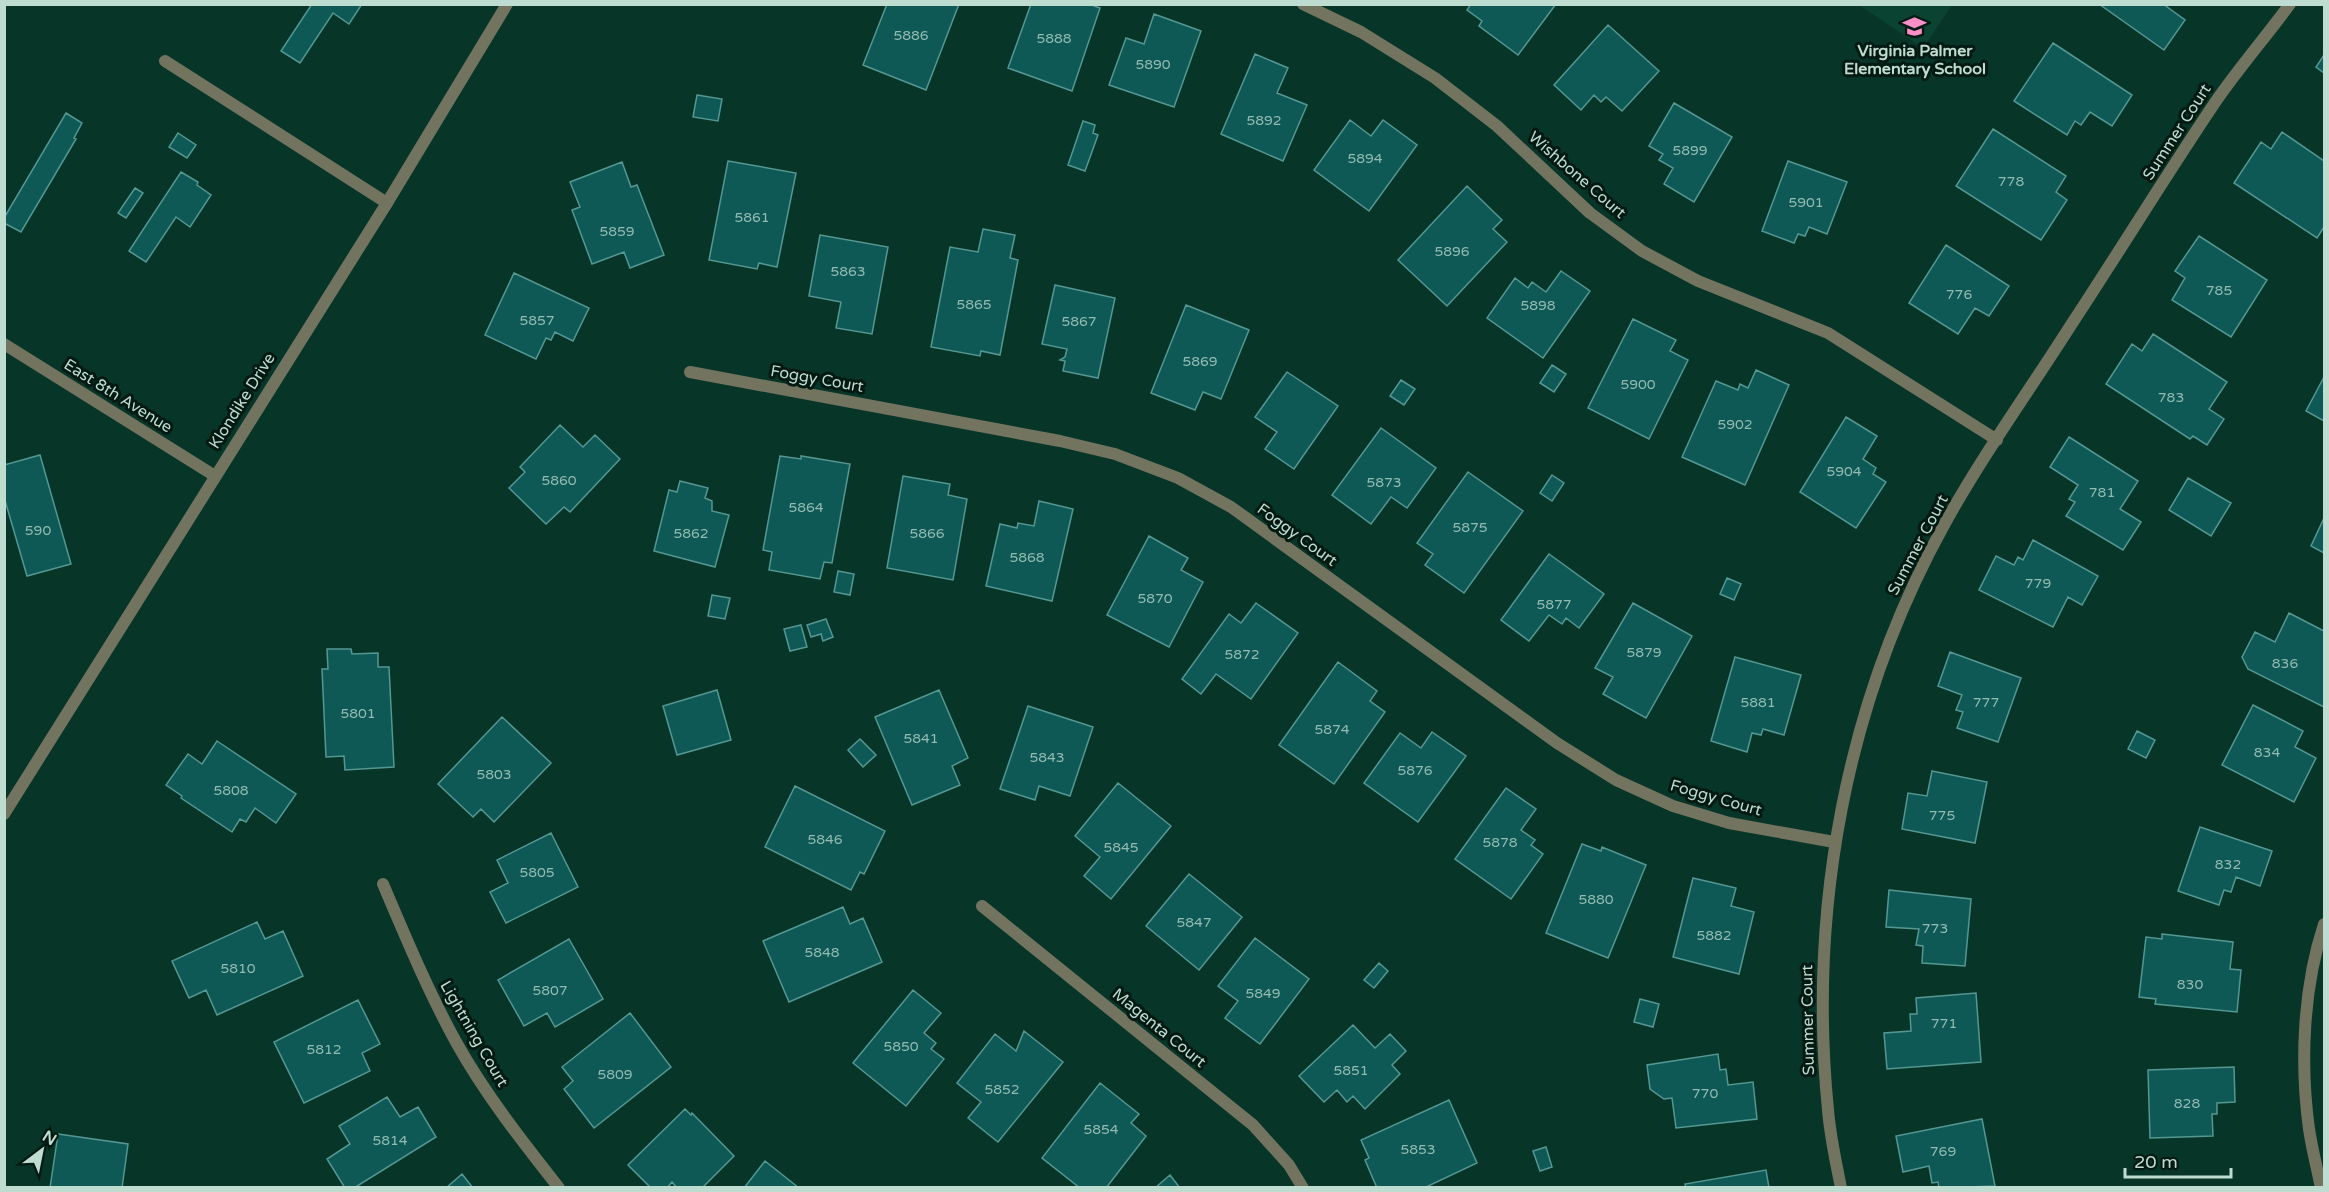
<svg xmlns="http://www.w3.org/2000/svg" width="2329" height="1192" viewBox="0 0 2329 1192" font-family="'Varela Round',sans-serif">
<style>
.built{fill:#0b4333}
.building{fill:#0e5955;stroke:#559792;stroke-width:1.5}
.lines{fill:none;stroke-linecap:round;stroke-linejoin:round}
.service{stroke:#73745f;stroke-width:12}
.minor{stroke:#73745f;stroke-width:12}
.tertiary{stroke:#73745f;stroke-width:12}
.labels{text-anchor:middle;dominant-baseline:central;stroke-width:6;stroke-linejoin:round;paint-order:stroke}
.number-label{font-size:14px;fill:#93bbb1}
.poi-label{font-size:16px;font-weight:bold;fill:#bfdcd0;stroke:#031a12}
.street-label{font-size:16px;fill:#bfdcd0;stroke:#031a12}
</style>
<rect width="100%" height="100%" fill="#073628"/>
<path class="built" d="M1859 5 1952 4V5L1923 48Z"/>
<path class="building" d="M312 4H362L349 24 333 13 300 63 281 51Z
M887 4H959L926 90 863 65Z
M1031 4H1089L1100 8 1072 91 1008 68Z
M1471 4H1556L1518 55 1479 26 1482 21 1467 10Z
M2099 4H2163L2185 20 2164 50Z
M1154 14 1201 31 1174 107 1109 85 1126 38 1144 44Z
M1608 25 1659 71 1622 111 1606 97 1601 102 1594 95 1581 110 1554 85Z
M2053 43 2132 95 2112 126 2090 112 2081 125 2075 121 2067 135 2014 101Z
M1255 54 1288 68 1277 93 1307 105 1283 161 1221 134Z
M2324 55V73L2316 67Z
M697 95 722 99 718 121 693 117Z
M1674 103 1732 137 1694 202 1664 184 1673 168 1659 160 1663 154 1649 146Z
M66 113 82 123 74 138 76 139 21 232 4 223V218Z
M1350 120 1371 136 1383 120 1417 145 1369 211 1314 170Z
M1083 121 1095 125 1093 133 1098 135 1085 171 1068 165Z
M1993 129 2066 176 2056 192 2067 200 2041 240 1956 186Z
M2282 132 2324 161V227L2317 238 2234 183 2261 142 2271 149Z
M178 133 196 145 187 158 169 147Z
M728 161 796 173 777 267 759 263 757 269 709 260Z
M1788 161 1847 182 1827 234 1809 227 1805 236 1798 234 1794 243 1762 231Z
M622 162 631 187 637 185 664 255 630 268 624 252 592 264 572 210 580 207 570 182Z
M181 172 198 182 197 185 211 195 190 227 176 217 146 262 129 251Z
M1467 186 1502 220 1493 229 1507 242 1447 306 1398 260Z
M135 188 143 193 126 218 118 213Z
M983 229 1015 235 1010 258 1018 260 1000 355 981 351 980 356 931 347 950 247 978 252Z
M820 235 888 247 872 334 836 328 841 302 809 296Z
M2199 236 2267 280 2231 337 2172 300 2185 278 2175 271Z
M1946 245 2009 286 1989 316 1975 308 1958 334 1909 303Z
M1561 271 1590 291 1543 358 1487 318 1515 278 1528 288 1532 282 1546 292Z
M514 273 589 308 573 341 555 332 551 340 546 338 536 359 485 335Z
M1055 285 1115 298 1098 378 1063 371 1065 361 1060 360 1065 357 1067 349 1042 344Z
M1186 305 1249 330 1221 399 1203 392 1195 410 1151 393Z
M1633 319 1676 340 1670 351 1688 360 1649 439 1588 408Z
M2153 334 2227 382 2209 409 2224 419 2207 445 2193 436 2190 439 2106 384 2132 344 2142 351Z
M1552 365 1566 374 1554 392 1540 383Z
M1756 370 1789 385 1745 485 1682 457 1716 381 1738 390 1740 384 1748 388Z
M1287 372 1338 406 1294 469 1265 449 1277 432 1255 417Z
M2324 377V421L2306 411Z
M1401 380 1415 389 1404 405 1390 396Z
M1846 417 1877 436 1863 459 1876 468 1873 474 1886 482 1856 528 1800 492Z
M560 425 583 447 595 435 620 459 570 512 564 507 546 524 509 488 525 472 520 467Z
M1381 428 1436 468 1407 508 1391 497 1371 524 1332 495Z
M2069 437 2138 481 2120 509 2141 522 2123 550 2066 516 2075 502 2069 499 2078 485 2050 467Z
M40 455 71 564 27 576 4 497V465Z
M780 456 801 459V456L850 464 832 563 824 562 820 579 769 570 772 552 763 550Z
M1468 472 1523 511 1464 593 1425 565 1433 554 1417 543Z
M1552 475 1564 483 1552 501 1540 493Z
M903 476 950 484 948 495 967 499 953 580 887 568Z
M2188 478 2231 503 2211 536 2169 510Z
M680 481 708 488 705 498 712 501V511L729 515 715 567 654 551 669 490 677 492Z
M1039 501 1073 509 1052 601 986 586 1000 524 1017 528 1018 523 1034 526Z
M2324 518V553L2311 546Z
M1149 536 1188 558 1181 570 1203 582 1169 647 1107 615Z
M2033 540 2098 576 2082 605 2068 597 2053 627 1979 590 1996 556 2014 565 2018 557 2023 560Z
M1549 554 1604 594 1579 628 1566 618 1562 624 1549 615 1529 641 1501 620Z
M838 571 854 574 850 595 834 592Z
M1727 578 1741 584 1734 600 1720 594Z
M712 595 730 598 725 619 708 616Z
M1256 603 1298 633 1251 699 1216 674 1201 694 1182 679 1229 614 1241 623Z
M1633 603 1692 636 1646 718 1603 694 1613 677 1595 668Z
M2289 613 2324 631V707L2248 669 2242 657 2255 632 2275 642Z
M826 619 833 637 823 641 821 634 811 637 807 625Z
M801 625 807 647 790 651 784 629Z
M327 649H351L352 654 378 653V667H389L394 767 345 770 344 756 326 757 322 669H328Z
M1950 652 2021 678 1998 742 1957 728 1963 712 1956 710 1962 695 1938 686Z
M1735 657 1801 675 1784 735 1763 729 1761 735 1752 733 1747 752 1711 741Z
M1338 662 1377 691 1370 701 1385 712 1334 784 1279 745Z
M717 690 731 740 677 755 663 706Z
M939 690 968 758 952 766 960 785 912 805 875 717Z
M2253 705 2303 731 2295 747 2316 758 2294 802 2222 765Z
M1028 706 1093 727 1070 796 1039 786 1035 800 1000 789Z
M502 717 551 763 494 822 481 809 473 817 438 784Z
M2137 731 2155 740 2146 758 2128 749Z
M1432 732 1466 756 1418 822 1364 783 1400 733 1421 748Z
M860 739 876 755 863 767 848 750Z
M217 741 296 794 276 823 255 808 246 822 240 819 232 832 181 798 182 796 166 785 188 754 202 764Z
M1932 771 1987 782 1975 843 1902 829 1908 793 1927 796Z
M1118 783 1171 826 1111 899 1084 876 1100 857 1075 836Z
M795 786 885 831 864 874 860 872 851 890 765 847Z
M1506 788 1536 809 1521 830 1535 840 1531 845 1543 854 1511 899 1455 859Z
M2200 827 2272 851 2260 886 2236 877 2231 892 2224 890 2219 905 2178 891Z
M551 833 578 887 506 923 490 892 508 883 497 860Z
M1582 844 1601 851 1602 847 1646 865 1608 958 1546 933Z
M1189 874 1242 917 1199 970 1146 926Z
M1693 878 1736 888 1731 906 1754 912 1739 974 1673 957Z
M1889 890 1971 899 1965 966 1922 963 1923 946 1916 945 1919 929 1886 927Z
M843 907 850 924 863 918 882 962 789 1002 763 941Z
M257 922 265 939 283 931 303 976 217 1015 206 990 189 998 172 961Z
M2162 934 2233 942 2230 969 2241 970 2237 1012 2155 1004 2156 999 2139 997 2146 937 2162 939Z
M1255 938 1309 979 1260 1044 1225 1018 1238 1001 1218 986Z
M569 939 603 999 555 1027 547 1013 524 1026 498 980Z
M1379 963 1388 971 1374 988 1364 980Z
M913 990 941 1013 924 1033 936 1043 931 1049 944 1059 906 1106 853 1063Z
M1976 993 1981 1062 1887 1069 1884 1033 1911 1031 1910 1014H1917L1916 998Z
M1640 999 1659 1004 1653 1027 1634 1022Z
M358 1000 380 1044 362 1053 370 1071 304 1103 274 1042Z
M630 1013 671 1067 594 1128 564 1089 573 1081 562 1067Z
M1353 1025 1375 1048 1390 1034 1406 1051 1392 1065 1400 1074 1365 1109 1353 1096 1347 1102 1337 1090 1324 1102 1299 1076Z
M1024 1031 1063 1062 998 1142 968 1118 981 1102 957 1083 995 1034 1016 1051Z
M1718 1054 1720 1070 1726 1069 1728 1085 1753 1082 1757 1119 1676 1128 1672 1098 1664 1099 1650 1089 1647 1065Z
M2234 1067 2235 1102 2217 1103V1114H2212L2213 1136 2150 1138 2148 1070Z
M1100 1083 1139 1114 1131 1123 1146 1136 1106 1188H1080L1042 1158Z
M387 1097 400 1117 418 1107 436 1137 354 1188H345L327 1159 350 1144 339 1126Z
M1449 1100 1477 1163 1424 1188H1377L1365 1160 1369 1158 1361 1140Z
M685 1109 691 1115 692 1113 734 1156 702 1188H677L672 1182 667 1188H651L628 1165Z
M1982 1119 1995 1186 1939 1188 1938 1182 1932 1183 1929 1166 1903 1172 1896 1136Z
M58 1134 128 1144 122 1188H50Z
M1546 1147 1552 1167 1540 1171 1533 1151Z
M765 1161 799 1188H744Z
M1766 1170 1769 1188H1686L1685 1184Z
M462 1174 473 1188H446Z
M1170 1175 1180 1188H1155Z"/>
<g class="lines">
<path class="service" d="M165 61 387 203"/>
<path class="minor" d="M1303 4 1361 32 1435 78 1497 126 1590 213 1642 251 1698 281 1828 333 1997 440
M4 344 215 476
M690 372 1060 441 1115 454 1178 478 1231 507 1557 743 1616 780 1673 806 1729 823 1834 842
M383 884C406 938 428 991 456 1042 485 1094 522 1141 559 1188
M982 906 1253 1125 1289 1165 1303 1188
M1841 1188C1836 1162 1830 1136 1828 1110 1808 909 1846 702 1944 525 1982 456 2029 391 2071 325 2119 252 2165 177 2214 104 2237 70 2265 38 2290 4
M2321 1188C2317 1168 2312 1149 2309 1129 2300 1063 2303 988 2324 924"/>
<path class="tertiary" d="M4 814 387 203 507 4"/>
</g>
<defs>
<symbol id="school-bare" viewBox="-9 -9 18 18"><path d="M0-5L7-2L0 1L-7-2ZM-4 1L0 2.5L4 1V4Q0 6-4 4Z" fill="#fa8fc7" stroke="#031a12" stroke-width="2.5" paint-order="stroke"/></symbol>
</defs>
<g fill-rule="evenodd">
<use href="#school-bare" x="1898" y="10" width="33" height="33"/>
</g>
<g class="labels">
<g class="number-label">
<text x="911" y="35">5886</text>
<text x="1054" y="38">5888</text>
<text x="1153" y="64">5890</text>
<text x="1264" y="120">5892</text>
<text x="1690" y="150">5899</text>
<text x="1365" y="158">5894</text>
<text x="2011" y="181">778</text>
<text x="1806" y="202">5901</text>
<text x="752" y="217">5861</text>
<text x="617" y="231">5859</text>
<text x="1452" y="251">5896</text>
<text x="848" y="271">5863</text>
<text x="2219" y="290">785</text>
<text x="1959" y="294">776</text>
<text x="974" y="304">5865</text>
<text x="1538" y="305">5898</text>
<text x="537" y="320">5857</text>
<text x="1079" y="321">5867</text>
<text x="1200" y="361">5869</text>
<text x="1638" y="384">5900</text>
<text x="2171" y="397">783</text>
<text x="1735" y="424">5902</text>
<text x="1844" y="471">5904</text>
<text x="559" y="480">5860</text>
<text x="1384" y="482">5873</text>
<text x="2102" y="492">781</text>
<text x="806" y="507">5864</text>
<text x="1470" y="527">5875</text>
<text x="38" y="530">590</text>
<text x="691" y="533">5862</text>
<text x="927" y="533">5866</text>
<text x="1027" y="557">5868</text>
<text x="2038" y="583">779</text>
<text x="1155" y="598">5870</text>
<text x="1554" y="604">5877</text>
<text x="1644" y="652">5879</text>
<text x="1242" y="654">5872</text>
<text x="2285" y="663">836</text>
<text x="1758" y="702">5881</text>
<text x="1986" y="702">777</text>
<text x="358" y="713">5801</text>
<text x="1332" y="729">5874</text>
<text x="921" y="738">5841</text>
<text x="2267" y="752">834</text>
<text x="1047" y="757">5843</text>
<text x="1415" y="770">5876</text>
<text x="494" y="774">5803</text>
<text x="231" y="790">5808</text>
<text x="1942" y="815">775</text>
<text x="825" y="839">5846</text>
<text x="1500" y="842">5878</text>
<text x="1121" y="847">5845</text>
<text x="2228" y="864">832</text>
<text x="537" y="872">5805</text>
<text x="1596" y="899">5880</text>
<text x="1194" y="922">5847</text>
<text x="1935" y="928">773</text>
<text x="1714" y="935">5882</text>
<text x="822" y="952">5848</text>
<text x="238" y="968">5810</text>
<text x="2190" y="984">830</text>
<text x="550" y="990">5807</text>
<text x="1263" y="993">5849</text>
<text x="1944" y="1023">771</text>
<text x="901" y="1046">5850</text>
<text x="324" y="1049">5812</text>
<text x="1351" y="1070">5851</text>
<text x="615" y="1074">5809</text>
<text x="1002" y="1089">5852</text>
<text x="1705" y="1093">770</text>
<text x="2187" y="1103">828</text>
<text x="1101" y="1129">5854</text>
<text x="390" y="1140">5814</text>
<text x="1418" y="1149">5853</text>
<text x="1943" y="1151">769</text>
</g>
<g class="poi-label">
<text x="1915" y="51">Virginia Palmer<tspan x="1915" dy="18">Elementary School</tspan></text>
</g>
<g class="street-label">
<text transform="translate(2177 132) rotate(-57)">Summer Court</text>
<text transform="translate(1577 175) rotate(41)">Wishbone Court</text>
<text transform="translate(817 379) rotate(10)">Foggy Court</text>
<text transform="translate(118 396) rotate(32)">East 8th Avenue</text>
<text transform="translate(242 401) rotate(-58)">Klondike Drive</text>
<text transform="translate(1297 535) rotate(36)">Foggy Court</text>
<text transform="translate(1918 545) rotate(-62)">Summer Court</text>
<text transform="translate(1716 798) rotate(16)">Foggy Court</text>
<text transform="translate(1808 1020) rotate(-91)">Summer Court</text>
<text transform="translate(1159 1028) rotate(39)">Magenta Court</text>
<text transform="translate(474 1034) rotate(60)">Lightning Court</text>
</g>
</g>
<rect width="2329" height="1192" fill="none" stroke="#bfdcd0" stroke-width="12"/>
<g transform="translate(42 1150) rotate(32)" stroke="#031a12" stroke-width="4.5" paint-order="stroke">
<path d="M0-4.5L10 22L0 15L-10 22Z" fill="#bfdcd0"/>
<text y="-9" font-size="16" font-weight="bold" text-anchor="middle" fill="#bfdcd0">N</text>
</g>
<path d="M2125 1168v9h106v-9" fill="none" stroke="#bfdcd0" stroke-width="3"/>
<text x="2134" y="1168" font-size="18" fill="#bfdcd0" stroke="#031a12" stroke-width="4.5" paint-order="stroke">20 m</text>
</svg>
